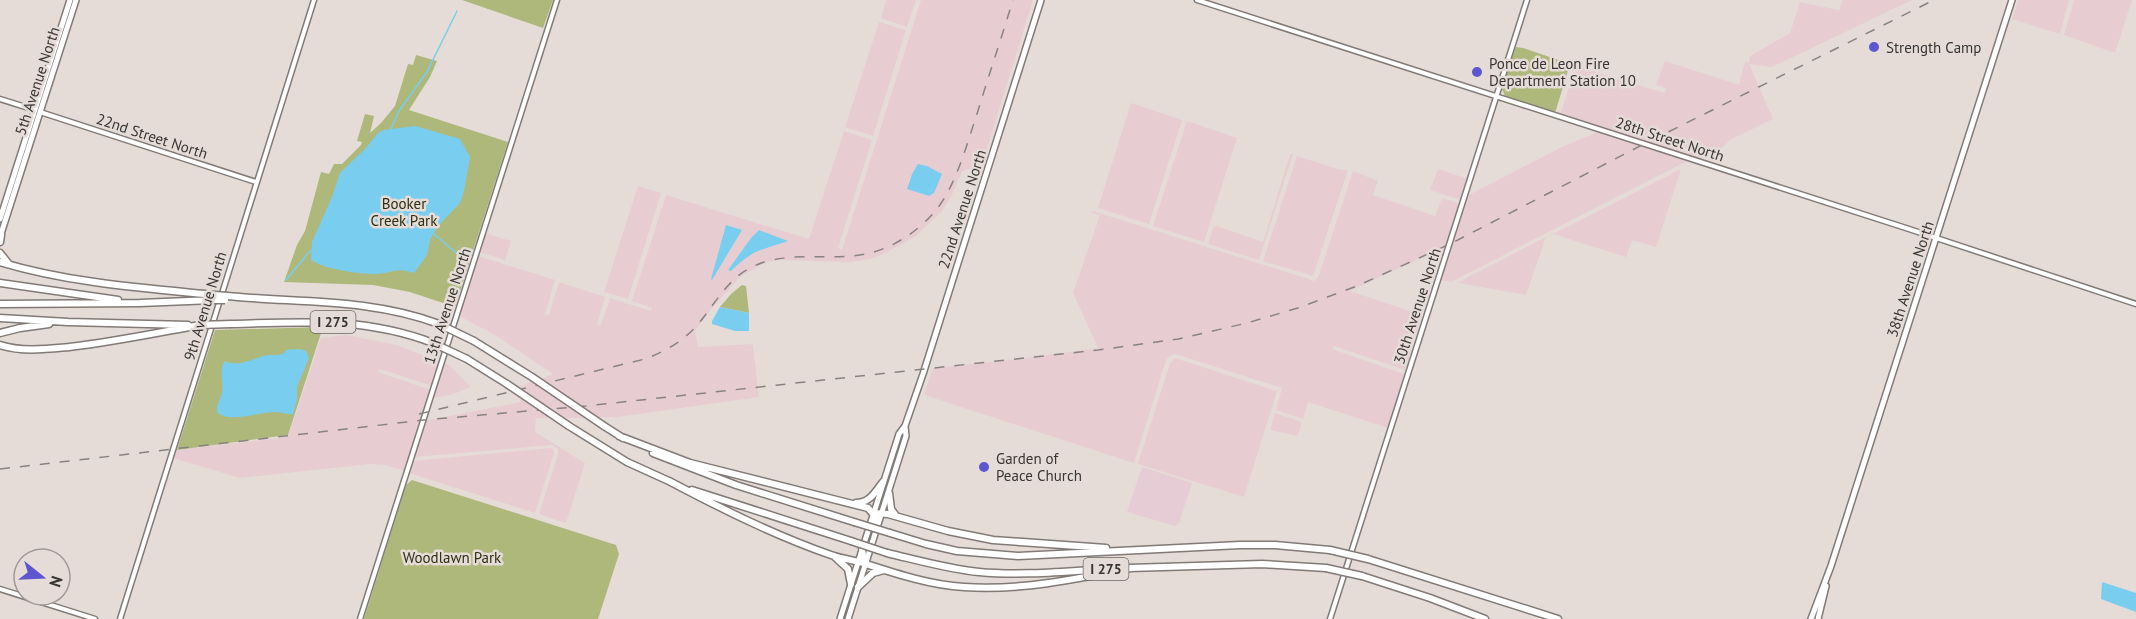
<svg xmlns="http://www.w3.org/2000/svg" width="2136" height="619" viewBox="0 0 2136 619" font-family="'PT Sans',sans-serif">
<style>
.industrial{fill:#e7cdd2;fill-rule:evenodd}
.education{fill:#e6cdd5}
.green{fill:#aeb87b}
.water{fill:#79ceef}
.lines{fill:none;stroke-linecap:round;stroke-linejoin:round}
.stream{stroke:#79ceef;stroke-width:1.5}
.minor-casing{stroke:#817a76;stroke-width:7}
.major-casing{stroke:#817a76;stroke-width:8}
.highway-casing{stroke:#817a76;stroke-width:9}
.minor{stroke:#fff;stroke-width:4}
.major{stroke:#fff;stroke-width:5}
.highway{stroke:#fff;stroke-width:6}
.rail{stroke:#898380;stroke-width:1.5;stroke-dasharray:10 10;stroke-linecap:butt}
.highway-bridge-casing{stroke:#817a76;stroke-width:9;stroke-linecap:butt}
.highway-bridge{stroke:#fff;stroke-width:6}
.poi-dot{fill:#5d56cf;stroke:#e5dcd8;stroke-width:2}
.labels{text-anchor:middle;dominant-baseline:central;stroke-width:5;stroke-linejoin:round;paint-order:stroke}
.shield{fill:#e5dcd8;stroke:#6c6764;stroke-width:1.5}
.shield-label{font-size:14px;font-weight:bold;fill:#383533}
.poi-label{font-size:15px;fill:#383533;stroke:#e5dcd8;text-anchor:start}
.street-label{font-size:15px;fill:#383533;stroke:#e5dcd8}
.park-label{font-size:15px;fill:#2b2f10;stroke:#e5dcd8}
</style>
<rect width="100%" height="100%" fill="#e5dcd8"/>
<path class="industrial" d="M886 0H916L907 27 881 18Z
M921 0H1033L980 171 968 169 962 172 951 197 942 211 916 236 886 253 870 259 851 262 776 260 762 264 740 277 712 308 695 331 698 347 753 344 759 397 618 417 594 418 539 380 553 374 495 335 459 316 478 256 555 280 545 314 549 315 559 282 605 297 597 325H601L610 298 651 311 652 308 632 301 666 195 809 239 844 131 872 140 838 248 842 250ZM918 164 934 193 929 196 921 194 908 182ZM751 238 787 241 763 247 748 255 728 270Z
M1843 0H1912L1772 67 1749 64 1773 119 1730 140 1721 149 1697 159 1560 115 1576 66 1665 93 1667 89 1656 85 1665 61 1739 85 1745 62 1749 63 1750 56 1790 33 1800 2 1839 10Z
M2019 0H2069L2060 34 2012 19Z
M2074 0H2132L2115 53 2064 35Z
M879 22 906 30 873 136 845 127Z
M1131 103 1182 120 1149 224 1098 208Z
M1187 121 1237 138 1204 242 1153 226Z
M1600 131 1689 160 1451 282 1440 280 1467 196 1564 146Z
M1290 154H1293L1259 260 1208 244 1214 225 1263 242Z
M1297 156 1338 169 1348 170 1313 276 1263 261Z
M1438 169 1468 179 1461 200 1430 190Z
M1681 169 1656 247 1632 240 1626 257 1553 234Z
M1353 171 1378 181 1373 195 1435 216 1442 198 1460 204 1436 279H1434L1444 247 1350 291 1422 315 1405 370 1334 346 1332 349 1404 374 1388 428 1308 402 1303 419 1276 410 1282 388 1175 354 1168 357 1165 363 1134 463 924 395 933 368 1011 360 1098 348 1073 293 1100 215 1092 213 1093 211 1315 281 1319 275Z
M638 186 661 193 628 299 604 292Z
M485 233 511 241 505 260 479 252Z
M1546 237 1526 295 1458 283 1468 277Z
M347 335 397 345 440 362 432 386 380 369 378 372 431 390 405 471 385 465 371 464 240 478 173 458 175 449 177 450 288 437 321 338Z
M1175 358 1277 391 1244 497 1138 464 1170 363Z
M444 363 449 365 471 387 451 395 433 398Z
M534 381 587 418H559L517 387Z
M512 389 552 418H536L535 432 585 463 566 523 539 514 558 454V449L553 445 414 457 425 421 520 402V399L508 390Z
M1275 413 1302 422 1298 436 1270 430Z
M549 448 553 449 554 453 535 513 409 473 413 461Z"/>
<path class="education" d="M1142 467 1192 483 1179 523 1175 526 1127 512Z"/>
<path class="green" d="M462 0H553L543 28Z
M1516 47 1523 48 1570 64 1555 113 1505 96 1502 89 1503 83Z
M416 55 437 61 430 77 409 110 508 142 455 307 410 292 373 285 284 282 297 245 305 231 321 172 329 174 334 164H342L361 145 362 142 357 141 365 114 374 116 370 133 381 123 395 106 408 64 413 65Z
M742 285 746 286 749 313 720 307 731 294Z
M323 327 288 435 177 450 215 330Z
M412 480 616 545 619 554 598 619H364L406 485Z"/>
<path class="water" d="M415 126 460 139 470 157 464 191 460 203 438 226 430 240 427 255 414 273C393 267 395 273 377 274 360 274 326 270 311 260L312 242 332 197 340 173 366 148 378 133 384 130Z
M918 164 927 166 942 174 934 193 929 196 907 189 912 174Z
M726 225 742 230 712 280 711 279Z
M759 230 788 241C759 251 754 249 731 271L728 270 751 238Z
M720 307 749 313V331H735L712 324V321Z
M300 349 306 351 309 358 297 387V399L293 414C286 415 282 412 275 412 258 412 230 424 217 412 216 404 221 400 222 392 224 380 218 372 225 361 239 368 253 358 268 355 273 355 278 355 283 354L286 350Z
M2102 582 2136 593V612L2101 599Z"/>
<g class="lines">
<path class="stream" d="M391 129 399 111 427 72 457 11
M434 234 467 262
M286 280 311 250"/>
<defs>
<path id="minor" d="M1197 0 1909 229 2136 304
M0 99 35 110
M40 112 256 182
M0 589 95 619
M120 619 314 0
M360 619 557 0
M1330 619 1527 0"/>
<path id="major" d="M0 219 70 0
M0 237 76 0
M840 619 899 434 905 426 923 374 1041 0
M848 619 906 436 905 426
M1811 619 1831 566 2012 0
M1818 619 1826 586"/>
<path id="highway" d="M0 242 1 235
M0 253 8 263
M0 262C70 283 143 288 215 295
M0 283 118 300
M227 296C298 303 370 298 439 324
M0 304 140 303 213 300
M0 318 68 322 188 325
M231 324C302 322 365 317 433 343
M0 333 20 328 49 324
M474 341 532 377
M0 345C21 352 47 349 69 347 113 342 156 333 200 325
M467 359 507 384
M569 426 627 462 671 482
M604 426 623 438
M619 436 690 463 868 508 875 516 877 530
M653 453 736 485 854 522
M669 481C722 509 774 535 831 555 842 559 854 560 866 564 897 574 931 585 964 587 1019 591 1077 579 1131 568
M692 490 851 541
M889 493 891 509 896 516
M856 503C870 503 875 492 883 482
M873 513 888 514 948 531 993 540 1106 548
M890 533 926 544 957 551 1018 556 1240 545H1275L1330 550
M862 546 863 556 867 564
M887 553C917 560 948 569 979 572 1022 576 1066 571 1110 569
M835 557 848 569 851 584
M1368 559 1558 619
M1129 568 1262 564 1326 568
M1362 576 1430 598 1485 619
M858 587 873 573 884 570"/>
</defs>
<use href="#minor" class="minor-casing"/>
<use href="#major" class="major-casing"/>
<use href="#highway" class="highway-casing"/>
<use href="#minor" class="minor"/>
<use href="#major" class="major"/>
<use href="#highway" class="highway"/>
<path class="rail" d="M419 414 645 359C669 350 688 338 703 318 717 300 729 279 750 268 788 248 829 263 870 253 899 246 930 223 945 197 959 173 967 144 976 117 988 78 1001 39 1013 0
M0 469 424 420 586 406 1098 350 1178 339 1247 323 1301 307 1357 286 1450 244 1644 144 1934 0"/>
<defs>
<path id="highway-bridge" d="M215 295 227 296
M213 300H225
M439 324 474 341
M200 325 231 324
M433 343 467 359
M532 377 604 426
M507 384 569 426
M854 522 890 533
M851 541 887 553
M1330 550 1368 559
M1326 568 1362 576"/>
</defs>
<use href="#highway-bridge" class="highway-bridge-casing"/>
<use href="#highway-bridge" class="highway-bridge"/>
</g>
<g class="poi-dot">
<circle cx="1874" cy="47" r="6"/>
<circle cx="1477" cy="72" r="6"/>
<circle cx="984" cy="467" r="6"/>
</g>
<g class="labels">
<g class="shield">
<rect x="310.5" y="311" width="45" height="22" rx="4.5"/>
<rect x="1083.5" y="558" width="45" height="22" rx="4.5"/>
</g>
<g class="shield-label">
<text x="333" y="322">I 275</text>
<text x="1106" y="569">I 275</text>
</g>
<g class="poi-label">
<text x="1886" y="47">Strength Camp</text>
<text x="1489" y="63">Ponce de Leon Fire<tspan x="1489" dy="17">Department Station 10</tspan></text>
<text x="996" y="458">Garden of<tspan x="996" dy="17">Peace Church</tspan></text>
</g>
<g class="street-label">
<text transform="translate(37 81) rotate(-72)">5th Avenue North</text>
<text transform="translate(152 136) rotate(18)">22nd Street North</text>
<text transform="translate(1670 139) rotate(18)">28th Street North</text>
<text transform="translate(962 209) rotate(-72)">22nd Avenue North</text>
<text transform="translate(1910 279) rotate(-72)">38th Avenue North</text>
<text transform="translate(205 306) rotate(-73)">9th Avenue North</text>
<text transform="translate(447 306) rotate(-72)">13th Avenue North</text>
<text transform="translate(1417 306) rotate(-72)">30th Avenue North</text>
</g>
<g class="park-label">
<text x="404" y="203">Booker<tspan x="404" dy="17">Creek Park</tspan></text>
<text x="452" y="557">Woodlawn Park</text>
</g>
</g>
<g transform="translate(42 577) rotate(108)"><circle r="28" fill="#e5dcd8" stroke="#a09996" stroke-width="1.5"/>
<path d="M0-4.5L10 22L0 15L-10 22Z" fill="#5d56cf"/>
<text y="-9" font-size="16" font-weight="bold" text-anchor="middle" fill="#383533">N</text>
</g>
</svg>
